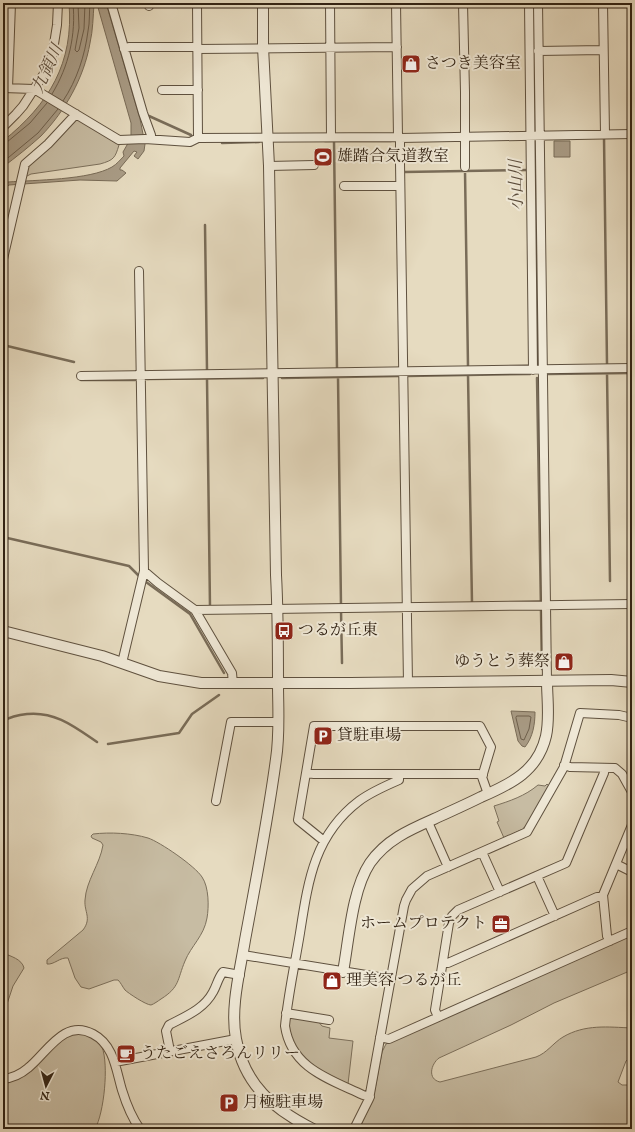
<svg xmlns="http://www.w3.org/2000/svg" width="635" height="1132" viewBox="0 0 635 1132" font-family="'IM FELL English','Noto Serif JP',serif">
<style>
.green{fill:#c7bca3;stroke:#7c705c}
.water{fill:#a99c86;stroke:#796c58}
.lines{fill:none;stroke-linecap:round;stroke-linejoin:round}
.shore{stroke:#6e604d;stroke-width:1}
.stream{stroke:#796c58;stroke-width:2.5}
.river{stroke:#a99c86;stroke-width:14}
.minor-casing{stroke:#5f513f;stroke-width:10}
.tertiary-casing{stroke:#5f513f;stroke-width:12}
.minor{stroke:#efe8d6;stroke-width:8}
.tertiary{stroke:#efe8d6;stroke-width:10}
.labels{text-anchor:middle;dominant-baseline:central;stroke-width:4;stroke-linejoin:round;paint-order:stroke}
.poi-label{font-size:16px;fill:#322314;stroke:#efe8d6;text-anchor:start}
.water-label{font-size:17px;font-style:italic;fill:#5c4d3c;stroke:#efe8d6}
</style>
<rect width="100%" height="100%" fill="#e6dbc0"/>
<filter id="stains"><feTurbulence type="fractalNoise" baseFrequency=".005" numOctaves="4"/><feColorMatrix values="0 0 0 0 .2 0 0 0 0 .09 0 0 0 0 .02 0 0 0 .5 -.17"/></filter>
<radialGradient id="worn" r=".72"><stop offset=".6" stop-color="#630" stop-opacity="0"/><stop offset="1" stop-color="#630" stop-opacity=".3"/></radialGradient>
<path class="green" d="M79 119 119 145C115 158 114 160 100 164L31 174 25 177 28 165 75 120Z
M547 784 549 786 526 826 521 830 504 838 497 822 499 821 494 806C510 801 525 796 538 785L545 786Z
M93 834C110 832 131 833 148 838 160 842 195 866 202 877 209 887 209 907 207 918 204 936 191 946 185 961 177 980 180 987 161 999 158 1001 154 1004 151 1005 146 1005 128 993 125 990 122 986 121 983 118 980H114L89 989 81 987 75 978 68 958C60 957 54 965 47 964V960L83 930C92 918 84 912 85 900 86 881 100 864 103 845L101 842 92 838 91 836Z
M632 934V970L554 1003 511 1025 439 1058C431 1064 427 1079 440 1082L536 1057C547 1053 553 1043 563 1037 585 1024 608 1027 632 1028V1056L626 1061 618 1082 622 1085H632V1129H359L373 1100 382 1052 386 1044Z
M3 953C10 956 22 959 24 968L13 986 7 1004 3 1024Z
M289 1016 317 1020 322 1026 330 1028 329 1038 353 1041 348 1084C319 1070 284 1055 289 1016Z
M82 1033C90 1036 98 1039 102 1047 109 1065 104 1113 95 1129H3V1081H6L69 1034Z"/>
<path class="water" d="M69 3H106L140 119 145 144 144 151 138 159 134 156 137 152 134 151 120 168V170H122L126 173 117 181 80 180 9 185 3 190V186L8 182C34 180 90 180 112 167 117 164 120 160 124 156L123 152 131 138V123L97 4H94C93 17 93 30 90 43 84 78 65 111 41 136 29 147 16 157 3 167V141C49 104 74 63 69 3Z
M554 141H570V157H554Z
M511 711 535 712C535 724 533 737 525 747L522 746 518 741Z"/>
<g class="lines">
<path class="shore" d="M78 3 79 28 75 50 77 52 79 50 84 29 85 3
M52 94C69 66 76 35 73 3
M63 101C77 80 85 55 88 31 90 22 89 12 90 3
M3 143 7 142 30 123 47 103
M3 162 38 133 58 109
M517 716H529L531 717 529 729 524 740 521 739 516 718Z"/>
<path class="stream" d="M149 116 191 135
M604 137 607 364
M325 141H391
M334 141 337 369
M222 143 259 142
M465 171 468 366
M404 172 528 170
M205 225 207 370
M3 345 74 362
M607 373 610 581
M548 374 632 373
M468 375 472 603
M407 376 530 374
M338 377 341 606
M282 378 399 376
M537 378 542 669
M147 379 263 378
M207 379 210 607
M81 380H135
M3 537 129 566 139 576
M146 582 190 614 224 673
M341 610 342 663
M3 721C10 717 18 715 27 714 55 711 75 727 97 742
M108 744 179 733 192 714 219 695"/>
<path class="river" d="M536 302 537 366"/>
<defs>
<path id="minor" d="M111 3 143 113 151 135V139
M149 3V6
M197 3 198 138
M330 3 331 137
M396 3 398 137 400 138V163L408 683
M463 3 465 92V167
M529 3 533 370
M538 3 547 681
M603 3 605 134
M124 49 129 47H197
M197 49 397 47
M538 51 603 50
M3 88 34 89 119 140 145 139 190 142 198 138 398 137
M8 88 11 3
M162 90H198
M3 127 16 114 23 106 51 63 57 25 58 3
M400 138 632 134
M269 166 314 165
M344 186H400
M3 259 25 164 48 144 76 114
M81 376 632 368
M144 571 158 583 195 610 232 673 233 684
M195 610 632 604
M122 663 144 571 139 271
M564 765 570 767 615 768 622 774 632 792
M306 773 314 774H478L483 775
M216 801 231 722H279
M428 822 448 867
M324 841 298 820 314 726H480L491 747 482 777 488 794
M482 852 500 892
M616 864 632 872
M537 876 555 916
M610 941 607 936 603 895 632 825
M243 955 391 979
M443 962 448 963 597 897H603
M286 1013 329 1020
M438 1017 435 1010 449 923 452 916 458 910 566 863 604 773V768
M380 1037 389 1039 632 931
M170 1051 166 1031 169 1025C186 1016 204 1009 213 992 217 985 218 978 223 972L240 975
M115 1062 236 1039
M3 1079C12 1078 21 1074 28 1068 47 1053 64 1018 93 1034 114 1045 116 1070 122 1090 126 1103 132 1118 140 1129
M370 1097 363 1095C329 1079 291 1068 285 1026 288 995 295 964 300 933 308 882 314 835 359 801 371 792 385 786 399 780V774
M354 1129 369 1099 404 906 406 900 412 889 427 876 527 832 564 767 580 713 619 715 632 718"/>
<path id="tertiary" d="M263 3V47L269 166 276 575C278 611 278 647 278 683 278 708 280 734 276 759 268 819 256 880 245 940 240 971 230 1008 236 1039 244 1084 273 1109 313 1129
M3 631 102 656 159 676 201 683H350L611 680 632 682
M343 972C349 939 352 890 370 863 386 840 409 830 434 819 449 812 465 805 481 797 511 784 538 771 546 736 550 718 547 699 547 681"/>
</defs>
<use href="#minor" class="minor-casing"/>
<use href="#tertiary" class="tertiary-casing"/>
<use href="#minor" class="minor"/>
<use href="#tertiary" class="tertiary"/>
</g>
<defs>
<symbol id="shop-square" viewBox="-11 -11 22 22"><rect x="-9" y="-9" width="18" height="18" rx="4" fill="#8f2418" stroke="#efe8d6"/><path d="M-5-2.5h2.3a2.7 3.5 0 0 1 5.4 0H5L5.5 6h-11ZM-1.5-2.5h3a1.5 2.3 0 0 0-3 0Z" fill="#fff"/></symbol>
<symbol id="stadium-square" viewBox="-11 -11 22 22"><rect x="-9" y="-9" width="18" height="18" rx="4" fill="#8f2418" stroke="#efe8d6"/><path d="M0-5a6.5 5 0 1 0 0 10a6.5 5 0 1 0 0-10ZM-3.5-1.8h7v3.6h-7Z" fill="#fff"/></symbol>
<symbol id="bus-square" viewBox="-11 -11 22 22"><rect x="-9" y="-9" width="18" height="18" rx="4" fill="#8f2418" stroke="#efe8d6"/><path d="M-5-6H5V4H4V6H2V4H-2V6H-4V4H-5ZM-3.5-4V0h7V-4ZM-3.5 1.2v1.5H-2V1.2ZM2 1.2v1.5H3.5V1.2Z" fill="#fff"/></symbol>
<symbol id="parking-square" viewBox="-11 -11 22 22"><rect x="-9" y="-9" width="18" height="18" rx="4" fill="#8f2418" stroke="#efe8d6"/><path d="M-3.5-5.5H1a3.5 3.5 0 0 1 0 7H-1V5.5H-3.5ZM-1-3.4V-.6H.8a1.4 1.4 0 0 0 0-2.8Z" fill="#fff"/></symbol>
<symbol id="office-square" viewBox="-11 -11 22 22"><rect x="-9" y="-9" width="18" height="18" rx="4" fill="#8f2418" stroke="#efe8d6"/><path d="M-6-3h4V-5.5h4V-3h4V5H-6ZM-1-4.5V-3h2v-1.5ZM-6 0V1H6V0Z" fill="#fff"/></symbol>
<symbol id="cafe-square" viewBox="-11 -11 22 22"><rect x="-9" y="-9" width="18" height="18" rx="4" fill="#8f2418" stroke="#efe8d6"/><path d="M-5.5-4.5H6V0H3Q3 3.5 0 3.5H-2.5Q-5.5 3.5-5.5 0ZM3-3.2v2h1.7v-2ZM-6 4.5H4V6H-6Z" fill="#fff"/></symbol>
</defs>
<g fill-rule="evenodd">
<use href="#shop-square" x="400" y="53" width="22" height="22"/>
<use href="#stadium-square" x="312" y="146" width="22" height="22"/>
<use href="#bus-square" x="273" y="620" width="22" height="22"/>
<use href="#shop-square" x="553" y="651" width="22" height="22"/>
<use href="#parking-square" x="312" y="725" width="22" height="22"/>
<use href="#office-square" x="490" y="913" width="22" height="22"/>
<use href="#shop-square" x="321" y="970" width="22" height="22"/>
<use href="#cafe-square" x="115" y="1043" width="22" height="22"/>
<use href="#parking-square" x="218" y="1092" width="22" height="22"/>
</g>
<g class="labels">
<g class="poi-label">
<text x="425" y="64">さつき美容室</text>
<text x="337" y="157">雄踏合気道教室</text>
<text x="298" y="631">つるが丘東</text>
<text x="550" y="662" text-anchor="end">ゆうとう葬祭</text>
<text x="337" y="736">貸駐車場</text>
<text x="487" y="924" text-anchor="end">ホームプロテクト</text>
<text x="346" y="981">理美容 つるが丘</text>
<text x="140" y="1054">うたごえさろんリリー</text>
<text x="243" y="1103">月極駐車場</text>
</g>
<g class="water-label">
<text transform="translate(48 69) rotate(-65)">九領川</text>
<text transform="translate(517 185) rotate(-91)">小山川</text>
</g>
</g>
<rect width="635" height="1132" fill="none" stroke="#e6dbc0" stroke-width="16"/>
<rect x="4" y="4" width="627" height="1124" fill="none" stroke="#322314" stroke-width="2"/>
<rect x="8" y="8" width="619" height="1116" fill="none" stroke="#322314"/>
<g transform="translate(46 1086) rotate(186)" stroke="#efe8d6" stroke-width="3" paint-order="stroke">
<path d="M0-3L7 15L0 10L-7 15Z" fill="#322314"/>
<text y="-6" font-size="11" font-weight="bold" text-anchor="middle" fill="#322314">N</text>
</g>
<rect width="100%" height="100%" filter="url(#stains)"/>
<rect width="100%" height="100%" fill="url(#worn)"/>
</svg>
